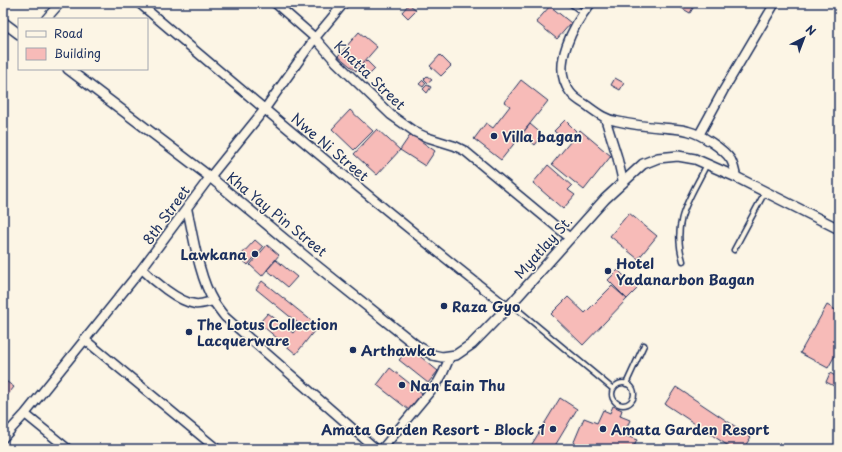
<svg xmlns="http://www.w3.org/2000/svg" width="842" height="452" viewBox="0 0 842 452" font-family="'Playpen Sans',sans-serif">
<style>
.building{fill:#f7bbb8;stroke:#1b2f5e}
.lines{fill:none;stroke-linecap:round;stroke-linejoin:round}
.service-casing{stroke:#1b2f5e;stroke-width:7}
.minor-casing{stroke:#1b2f5e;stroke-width:11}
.tertiary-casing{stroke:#1b2f5e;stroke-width:12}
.service{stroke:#fcf5e5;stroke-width:4}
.minor{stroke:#fcf5e5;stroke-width:8}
.tertiary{stroke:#fcf5e5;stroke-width:9}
.poi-dot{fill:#1b2f5e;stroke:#fcf5e5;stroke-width:1.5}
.labels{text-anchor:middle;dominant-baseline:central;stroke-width:3;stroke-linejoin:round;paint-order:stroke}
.street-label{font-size:14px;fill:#1b2f5e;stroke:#fcf5e5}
.poi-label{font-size:14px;font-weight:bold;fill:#1b2f5e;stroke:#fcf5e5;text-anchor:start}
</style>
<rect width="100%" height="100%" fill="#fcf5e5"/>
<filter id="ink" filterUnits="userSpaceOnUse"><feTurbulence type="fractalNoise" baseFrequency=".025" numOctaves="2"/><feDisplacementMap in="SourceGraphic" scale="8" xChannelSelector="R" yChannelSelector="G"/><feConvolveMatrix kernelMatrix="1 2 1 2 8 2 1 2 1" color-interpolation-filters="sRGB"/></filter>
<g filter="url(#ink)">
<path class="building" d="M680 3H696L690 13 678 6Z
M409 4 416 10 408 18 402 12Z
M550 6 571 23 557 39 536 22Z
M359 32 377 47 356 71 338 56Z
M440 55 451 66 441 76 430 66Z
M366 60 375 69 366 78 357 69Z
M427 76 432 80 428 83 424 79Z
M615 78 624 83 620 90 611 85Z
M423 80 426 83 423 87 419 84Z
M521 80 548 101 501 160 474 139 486 123 493 128 510 106 504 102Z
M427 85 431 87 427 93 423 89Z
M350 110 373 131 354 150 332 129Z
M565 120 576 131 565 141 554 131Z
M530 124 543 135 535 145 522 134Z
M377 129 400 150 377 175 354 154Z
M580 130 611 156 584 190 552 164Z
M411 134 435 151 425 166 400 150Z
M548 165 572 186 568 190 575 195 563 209 533 183Z
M629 213 657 236 638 259 610 236Z
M255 240 263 247 248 265 239 257Z
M267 245 279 255 262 276 250 265Z
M276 260 297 277 288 287 267 270Z
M618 270 637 289 627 299 608 280Z
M262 281 318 326 296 354 259 323 268 313 293 333 299 324 256 289Z
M612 286 627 299 583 345 551 314 568 297 585 313Z
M827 305 839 312V348L828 368 800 353Z
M410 348 438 371 428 383 399 360Z
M390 368 422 393 409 410 377 385Z
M830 373 839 378V381L836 387 826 382Z
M3 379 14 387 3 401Z
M676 387 751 437 743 449H733L665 404Z
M560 398 577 409 553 449H529Z
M613 406 622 410 620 416 630 420 624 435 637 440 633 449H571L584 418 597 423 603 410 610 413Z"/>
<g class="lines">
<defs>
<path id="service" d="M570 3 583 13
M734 250 765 192
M683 261C671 220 690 199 707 164
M511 304 613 389
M612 394a11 11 0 1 1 22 0a11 11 0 1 1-22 0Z
M626 384 644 345"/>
<path id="minor" d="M139 3C260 106 382 209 507 307
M275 3 315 38 336 62 391 115 415 132 426 137 455 146 465 151 570 238
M591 3C574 24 550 66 570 92 574 98 581 102 586 105 596 112 604 119 616 121 633 125 650 127 667 128 674 129 682 129 688 131 701 134 724 149 731 160 734 166 735 171 736 177
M46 19 60 3
M605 118 617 156 623 182
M699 135 723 91 775 3
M187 208C193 235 199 278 214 302 217 307 221 312 225 317L376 449
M142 269C153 280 178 302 195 304 200 305 208 302 213 301
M84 339 217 449
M25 414 68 449
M3 438 25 414 140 271 210 177 264 110 315 38 344 3
M382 449 438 382 443 373 450 357"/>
<path id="tertiary" d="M3 22 19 34
M68 69 210 177 312 262 417 346 433 355 442 357 456 355 472 344 511 304 605 199 643 164 658 158 678 156 695 159 736 177 839 229"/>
</defs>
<use href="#service" class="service-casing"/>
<use href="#minor" class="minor-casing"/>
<use href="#tertiary" class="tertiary-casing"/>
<use href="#service" class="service"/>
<use href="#minor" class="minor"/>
<use href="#tertiary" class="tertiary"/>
</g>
</g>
<g class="poi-dot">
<circle cx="494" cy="136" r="4"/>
<circle cx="255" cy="254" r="4"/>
<circle cx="608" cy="271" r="4"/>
<circle cx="444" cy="306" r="4"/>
<circle cx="189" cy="332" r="4"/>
<circle cx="353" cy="350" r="4"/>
<circle cx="402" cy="385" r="4"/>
<circle cx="553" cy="429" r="4"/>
<circle cx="603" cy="429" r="4"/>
</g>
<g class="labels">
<g class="street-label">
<text transform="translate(370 75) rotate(44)">Khatta Street</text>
<text transform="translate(330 147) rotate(40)">Nwe Ni Street</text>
<text transform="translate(277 214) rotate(39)">Kha Yay Pin Street</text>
<text transform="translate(166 215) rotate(-54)">8th Street</text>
<text transform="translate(543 247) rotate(-48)">Myatlay St.</text>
</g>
<g class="poi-label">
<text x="502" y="136">Villa bagan</text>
<text x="247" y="254" text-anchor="end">Lawkana</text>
<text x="616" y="263">Hotel<tspan x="616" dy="16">Yadanarbon Bagan</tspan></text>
<text x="452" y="306">Raza Gyo</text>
<text x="197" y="324">The Lotus Collection<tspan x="197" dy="16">Lacquerware</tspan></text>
<text x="361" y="350">Arthawka</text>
<text x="410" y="385">Nan Eain Thu</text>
<text x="545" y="429" text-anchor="end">Amata Garden Resort - Block 1</text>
<text x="611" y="429">Amata Garden Resort</text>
</g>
</g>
<rect width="842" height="452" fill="none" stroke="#fcf5e5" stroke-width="16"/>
<rect x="8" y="8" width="826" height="436" fill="none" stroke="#1b2f5e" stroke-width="1.5" filter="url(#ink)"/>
<rect x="18" y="18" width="130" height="52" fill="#fcf5e5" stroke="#a2a6af"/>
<rect x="26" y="31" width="20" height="6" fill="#fcf5e5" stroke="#a2a6af"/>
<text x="54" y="38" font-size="12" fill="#1b2f5e">Road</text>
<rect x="26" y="48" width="20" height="12" fill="#f7bbb8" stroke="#a2a6af"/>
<text x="54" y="58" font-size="12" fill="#1b2f5e">Building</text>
<g transform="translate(804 38) rotate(42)" stroke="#fcf5e5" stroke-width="3" paint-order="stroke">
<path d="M0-3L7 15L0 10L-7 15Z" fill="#1b2f5e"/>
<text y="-6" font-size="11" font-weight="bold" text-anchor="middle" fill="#1b2f5e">N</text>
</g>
</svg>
